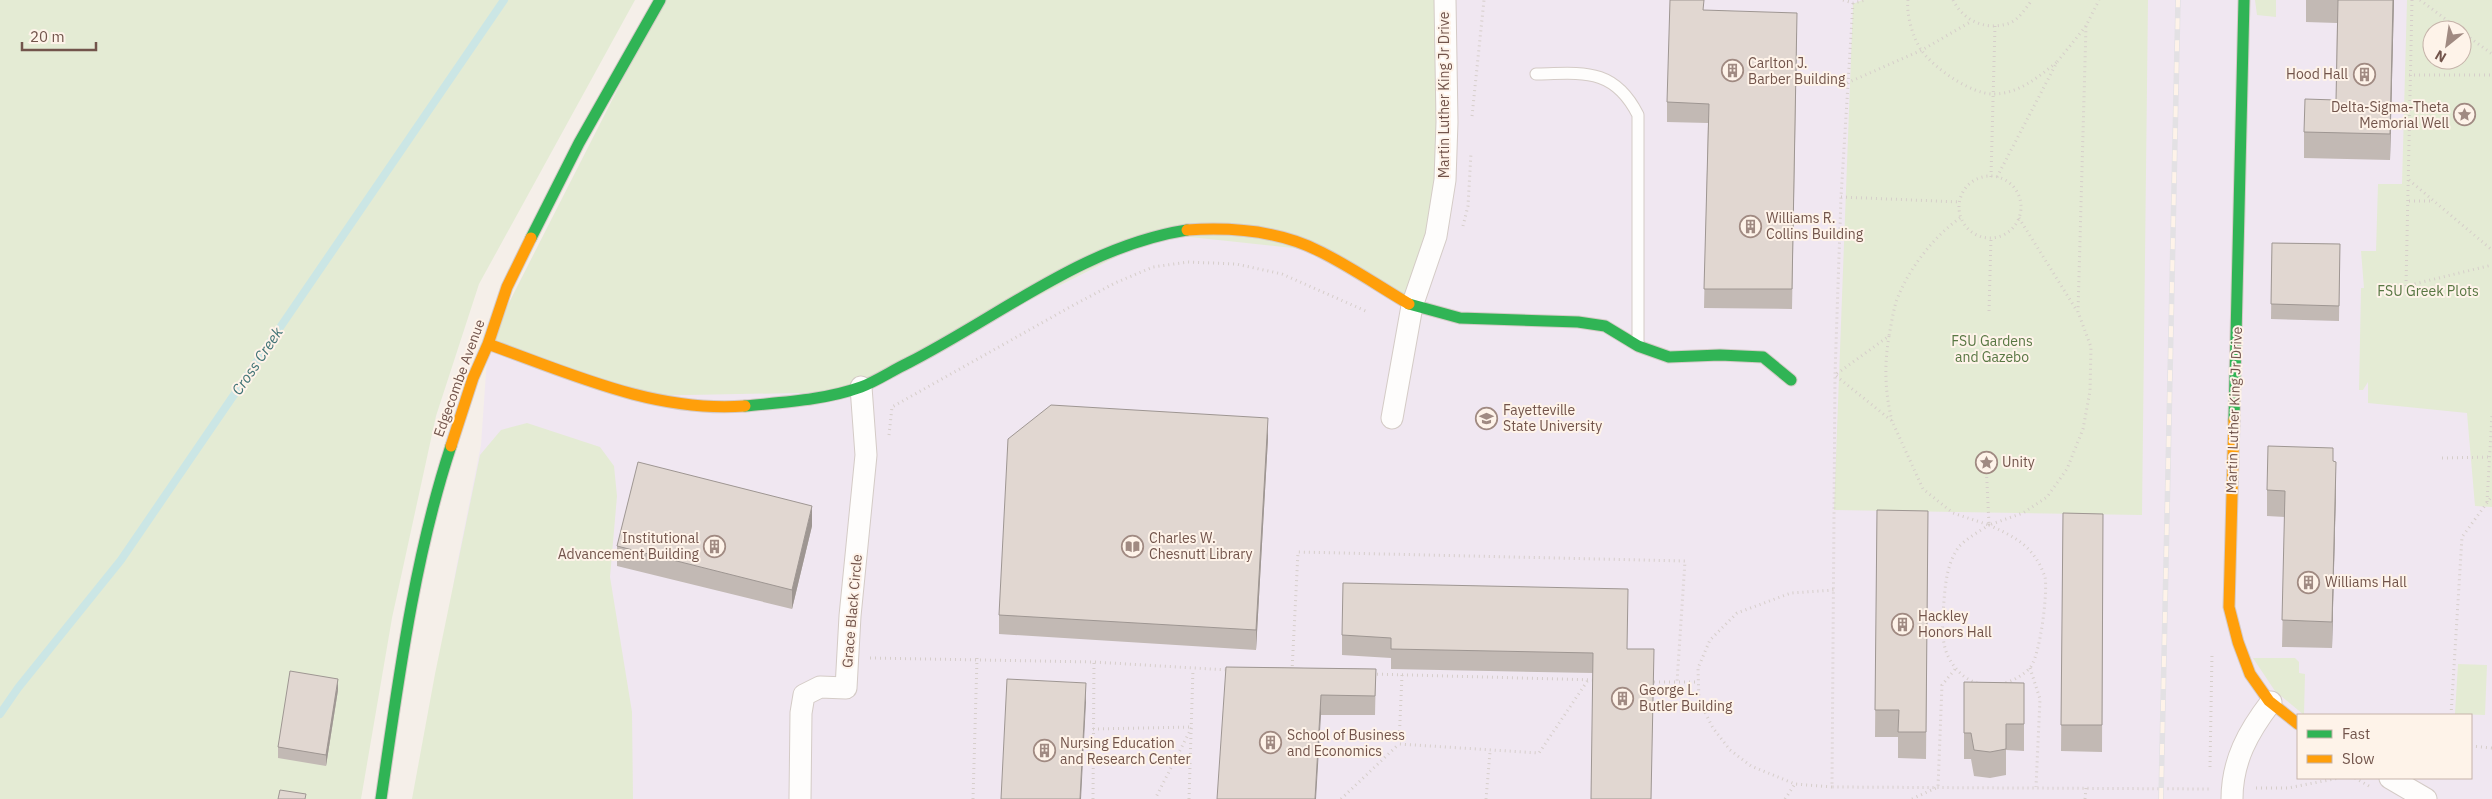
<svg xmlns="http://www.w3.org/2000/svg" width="2492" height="799" viewBox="0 0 2492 799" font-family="'IBM Plex Sans',sans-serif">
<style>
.education{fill:#f0e7f1;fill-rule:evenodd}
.green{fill:#e4ebd4;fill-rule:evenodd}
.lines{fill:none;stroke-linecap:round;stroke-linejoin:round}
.stream{stroke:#cbe6e5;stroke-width:8}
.lane-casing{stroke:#d4cbc6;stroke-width:13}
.street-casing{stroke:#d4cbc6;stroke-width:23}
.fast-casing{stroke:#d4cac6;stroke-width:13}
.slow-casing{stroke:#d4cac6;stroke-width:13}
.path{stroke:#d6ceca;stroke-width:3;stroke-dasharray:1 4;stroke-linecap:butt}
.lane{stroke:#fefdfc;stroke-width:11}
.street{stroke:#fefdfc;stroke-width:21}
.fast{stroke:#30b455;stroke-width:11}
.slow{stroke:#ff9f0a;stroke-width:11}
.rail-casing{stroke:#e3e1e4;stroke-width:5.5}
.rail{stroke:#fef3e9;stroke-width:4;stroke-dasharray:11;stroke-linecap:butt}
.wall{fill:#c2b9b4}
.shaded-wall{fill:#9e9692}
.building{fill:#e1d7d1;stroke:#9e9692}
.labels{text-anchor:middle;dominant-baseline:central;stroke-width:4;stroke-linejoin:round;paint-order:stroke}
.poi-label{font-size:14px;fill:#72544b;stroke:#fef3e9;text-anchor:start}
.street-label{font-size:14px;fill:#72544b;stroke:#fef3e9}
.park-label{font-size:14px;fill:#587743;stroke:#fef3e9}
.water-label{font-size:15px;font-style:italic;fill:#407376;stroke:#fef3e9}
</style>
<rect width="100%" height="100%" fill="#f5efe9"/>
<path class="education" d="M663 0H2492V799H423L455 574 481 445 488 344ZM2432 30H2462V60H2432ZM2298 715H2471V778H2298Z"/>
<path class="green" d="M0 0H635L479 284 436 416 392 618 361 799H0Z
M663 0H1445L1447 122 1412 306 1320 251 1162 234 847 392 638 396 488 344Z
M1862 0H2148L2142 515 1834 510 1853 4Z
M2255 0H2276V17L2257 15Z
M2407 0H2492V507L2475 506 2467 413 2368 403V382L2363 390H2359L2361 288H2364L2361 251H2376L2378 184H2402ZM2432 30H2462V60H2432Z
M527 423 600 447 614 466 617 496 610 577 632 712 633 799H412L435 674 480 455 501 430Z
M2253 658H2295L2299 662V673L2305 674 2304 715 2275 691Z
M2458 664 2487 665 2485 715 2455 714Z"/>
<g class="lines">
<path class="stream" d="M0 714 18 688 121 560 504 0"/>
<defs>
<path id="lane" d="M1536 74C1582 73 1614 67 1638 115V344"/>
<path id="street" d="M1392 418 1412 306 1436 236 1445 180 1447 122 1445 0
M2390 778 2426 799
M800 799 801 713 804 695 820 687 846 688 850 616 866 455 861 387
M2232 799C2232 761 2248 732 2271 702"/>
<path id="fast" d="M531 238 579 143 660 0
M1409 304 1460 318 1578 322 1605 326 1638 346 1669 357 1720 355 1763 357 1791 380
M745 406C784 402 825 400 861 387 877 381 893 370 908 363 1000 316 1084 246 1187 230
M2234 420 2244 0
M381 799C398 683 414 558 451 446"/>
<path id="slow" d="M1187 230C1232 227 1281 231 1321 252 1351 267 1380 287 1409 304
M488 344C571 374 656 413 745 406
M2234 420 2229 607 2238 642 2250 674 2269 701 2298 724
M451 446 473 378 488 344 507 287 531 238"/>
</defs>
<use href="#lane" class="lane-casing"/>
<use href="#street" class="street-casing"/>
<use href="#fast" class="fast-casing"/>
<use href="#slow" class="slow-casing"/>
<path class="path" d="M1843 0 1853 3 1866 0
M1908 0C1906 14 1913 39 1922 51 1934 68 1971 94 1993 94 2019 94 2038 77 2057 62
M1953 0C1964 22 1987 31 2010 23 2019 19 2026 8 2032 0
M2412 0 2406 286 2492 265
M2420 0 2460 30
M1853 3 1841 197 1835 375 1832 787 2209 789
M2462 32 2492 54
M2409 75H2492
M1847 83 1922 50 1972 21
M1472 116 1484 0
M1959 207a31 31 0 1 1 62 0a31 31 0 1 1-62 0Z
M1991 177 1995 25
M1997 177 2057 62 2086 26
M2409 180 2492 250
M1841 197 1960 202
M2409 201H2434
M1960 218C1933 237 1907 271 1896 302 1893 313 1891 325 1889 336L1835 375 1892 421 1923 489 1953 513 1989 525 2023 513 2047 497 2067 469 2083 429 2090 391 2091 347 2078 312 2086 26 2099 0
M2019 218 2077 311
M1463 226 1468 206 1471 153
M1989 311 1991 238
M1889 336C1884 366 1885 392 1892 421
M889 435 892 407 1070 307 1115 283 1153 267 1188 262 1236 264 1282 274 1368 312
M2442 458 2492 457
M1986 462 1989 525
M2487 502 2492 415
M1989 525C2008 534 2025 541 2037 560 2040 564 2043 572 2045 577 2048 592 2040 659 2029 669 2003 693 1966 691 1949 658 1942 646 1942 627 1943 613 1945 591 1945 567 1958 548 1965 539 1980 531 1989 525Z
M870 658 1094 662 1228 670
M2030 668 2040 699 2036 787
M1292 671 1298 552 1685 561 1677 682
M1372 674 1596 680
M1402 675 1399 744 1539 753 1588 680
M1649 682H1699
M2451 715 2462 537 2492 496
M1093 729 1192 727 1155 799
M2471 746 2492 748
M2210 767 2212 653
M2355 778 2369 786
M1832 787 1795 784 1751 766 1730 750 1713 728 1699 701 1698 668 1710 640 1737 613 1791 593 1834 590
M2256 788H2288L2339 778
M973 799 977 658
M1093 799 1094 662
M1189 799 1193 669
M1341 799 1399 744
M1486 799 1490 752
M1785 799 1795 784
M1912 799 1938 787 1942 685 1956 668
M2085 799 2086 788"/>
<use href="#lane" class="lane"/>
<use href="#street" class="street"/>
<use href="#fast" class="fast"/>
<use href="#slow" class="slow"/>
<defs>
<path id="rail" d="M2161 799 2178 0"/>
</defs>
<use href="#rail" class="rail-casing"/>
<use href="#rail" class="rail"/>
</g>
<path class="wall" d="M2306 0H2394L2390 160 2304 158V132L2336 100 2337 23 2306 22Z
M1704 10 1797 33 1792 309 1704 308 1708 123 1667 122V102Z
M2272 243 2340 244 2339 321 2271 319Z
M1268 438 1256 650 999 634V615Z
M2333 461 2336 488 2332 648 2282 647 2285 517 2267 516V490Z
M1877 510 1928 511 1926 759 1898 758V737H1875Z
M2063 513 2103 514 2102 752 2061 751Z
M812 526 792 609 617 566V546Z
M1628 589 1593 673 1391 669V658L1342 655V635Z
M1226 667 1376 669 1375 715H1321Z
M1964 682 2024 683V751L2006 750V775L1990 778 1974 776 1971 759H1964Z
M338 690 326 766 278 758V747Z"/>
<path class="shaded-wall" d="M2393 0H2394L2390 160V134Z
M1268 418V438L1256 650V630Z
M2336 462V488L2332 648V622Z
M812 506V526L792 609V590Z
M338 679V690L326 766V755Z
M1086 683V702L1081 799H1080Z
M1321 695V715L1316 799H1315Z"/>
<path class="building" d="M1670 0H1704L1703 10 1797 13 1792 289H1704L1709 104 1667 102Z
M2338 0H2393L2390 134 2304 132 2305 99 2336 100Z
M2272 243 2340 244 2339 306 2271 304Z
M1051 405 1268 418 1256 630 999 615 1008 439Z
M2268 446 2333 448V461L2336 462 2332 622 2282 620 2285 491 2267 490Z
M638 462 812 506 792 590 617 546Z
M1877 510 1928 511 1926 732H1898L1899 710H1875Z
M2063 513 2103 514 2102 725H2061Z
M1343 583 1628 589 1627 649H1654L1651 799H1591L1593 653 1391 649V638L1342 635Z
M1226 667 1376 669 1375 696 1321 695 1315 799H1217Z
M290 671 338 679 326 755 278 747Z
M1007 679 1086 683 1080 799H1001Z
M1964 682 2024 683V724H2006V749L1990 752 1974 750 1971 733H1964Z
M280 790 306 794 305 799H278Z"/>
<defs>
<symbol id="building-ring" viewBox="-11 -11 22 22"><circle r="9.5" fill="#fef3e9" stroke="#a08a82" stroke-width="1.5"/><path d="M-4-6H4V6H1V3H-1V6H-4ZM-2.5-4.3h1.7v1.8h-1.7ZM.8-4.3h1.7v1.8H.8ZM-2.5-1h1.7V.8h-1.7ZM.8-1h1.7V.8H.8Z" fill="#a08a82"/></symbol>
<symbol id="sight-ring" viewBox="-11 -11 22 22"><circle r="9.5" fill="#fef3e9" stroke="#a08a82" stroke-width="1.5"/><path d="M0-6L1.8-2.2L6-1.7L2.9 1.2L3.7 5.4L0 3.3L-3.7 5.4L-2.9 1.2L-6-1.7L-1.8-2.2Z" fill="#a08a82"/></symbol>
<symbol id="university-ring" viewBox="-11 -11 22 22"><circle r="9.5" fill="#fef3e9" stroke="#a08a82" stroke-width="1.5"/><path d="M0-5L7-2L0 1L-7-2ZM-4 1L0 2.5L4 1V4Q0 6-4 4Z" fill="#a08a82"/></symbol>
<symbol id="library-ring" viewBox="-11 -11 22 22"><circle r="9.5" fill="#fef3e9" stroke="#a08a82" stroke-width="1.5"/><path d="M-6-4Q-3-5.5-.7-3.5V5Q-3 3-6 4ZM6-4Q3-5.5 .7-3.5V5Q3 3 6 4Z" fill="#a08a82"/></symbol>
</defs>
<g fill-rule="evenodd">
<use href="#building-ring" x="1720" y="58" width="25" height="25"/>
<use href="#building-ring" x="2352" y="62" width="25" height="25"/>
<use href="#sight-ring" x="2452" y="102" width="25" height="25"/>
<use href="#building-ring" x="1738" y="214" width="25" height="25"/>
<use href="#university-ring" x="1474" y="406" width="25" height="25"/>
<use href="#sight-ring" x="1974" y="450" width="25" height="25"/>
<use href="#building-ring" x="702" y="534" width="25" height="25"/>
<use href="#library-ring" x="1120" y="534" width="25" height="25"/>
<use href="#building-ring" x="2296" y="570" width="25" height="25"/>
<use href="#building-ring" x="1890" y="612" width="25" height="25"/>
<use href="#building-ring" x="1610" y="686" width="25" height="25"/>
<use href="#building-ring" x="1258" y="730" width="25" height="25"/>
<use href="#building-ring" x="1032" y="738" width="25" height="25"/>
</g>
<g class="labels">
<g class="poi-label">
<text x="1748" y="63">Carlton J.<tspan x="1748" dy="16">Barber Building</tspan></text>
<text x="2348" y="74" text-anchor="end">Hood Hall</text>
<text x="2449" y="107" text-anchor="end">Delta-Sigma-Theta<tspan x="2449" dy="16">Memorial Well</tspan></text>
<text x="1766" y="218">Williams R.<tspan x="1766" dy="16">Collins Building</tspan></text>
<text x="1503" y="410">Fayetteville<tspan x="1503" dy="16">State University</tspan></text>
<text x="2002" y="462">Unity</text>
<text x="699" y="538" text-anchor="end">Institutional<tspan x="699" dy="16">Advancement Building</tspan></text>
<text x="1149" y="538">Charles W.<tspan x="1149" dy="16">Chesnutt Library</tspan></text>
<text x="2325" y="582">Williams Hall</text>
<text x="1918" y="616">Hackley<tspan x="1918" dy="16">Honors Hall</tspan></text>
<text x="1639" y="690">George L.<tspan x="1639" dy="16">Butler Building</tspan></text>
<text x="1287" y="735">School of Business<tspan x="1287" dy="16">and Economics</tspan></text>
<text x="1060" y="743">Nursing Education<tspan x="1060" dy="16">and Research Center</tspan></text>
</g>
<g class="street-label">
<text transform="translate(1444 95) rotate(-90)">Martin Luther King Jr Drive</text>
<text transform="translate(459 378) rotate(-70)">Edgecombe Avenue</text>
<text transform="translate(2234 410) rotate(-88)">Martin Luther King Jr Drive</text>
<text transform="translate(852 611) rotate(-85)">Grace Black Circle</text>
</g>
<g class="park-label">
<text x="2428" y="291">FSU Greek Plots</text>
<text x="1992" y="341">FSU Gardens<tspan x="1992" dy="16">and Gazebo</tspan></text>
</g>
<g class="water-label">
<text transform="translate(257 361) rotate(-56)">Cross Creek</text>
</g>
</g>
<rect x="2297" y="714" width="175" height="65" fill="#fef3e9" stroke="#c6b3aa"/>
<rect x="2307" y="730" width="25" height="8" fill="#30b455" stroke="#c6b3aa"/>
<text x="2342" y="739" font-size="15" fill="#72544b">Fast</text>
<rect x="2307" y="755" width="25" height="8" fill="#ff9f0a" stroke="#c6b3aa"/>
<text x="2342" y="764" font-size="15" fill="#72544b">Slow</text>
<g transform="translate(2447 45) rotate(210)"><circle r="24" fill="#fef3e9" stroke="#c6b3aa"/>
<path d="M0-4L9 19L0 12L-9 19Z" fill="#a08a82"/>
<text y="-8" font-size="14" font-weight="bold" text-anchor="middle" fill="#72544b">N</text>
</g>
<path d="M22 42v8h74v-8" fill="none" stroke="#72544b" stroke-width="2.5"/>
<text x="30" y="42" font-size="15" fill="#72544b" stroke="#fef3e9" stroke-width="4" paint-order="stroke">20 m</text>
</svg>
